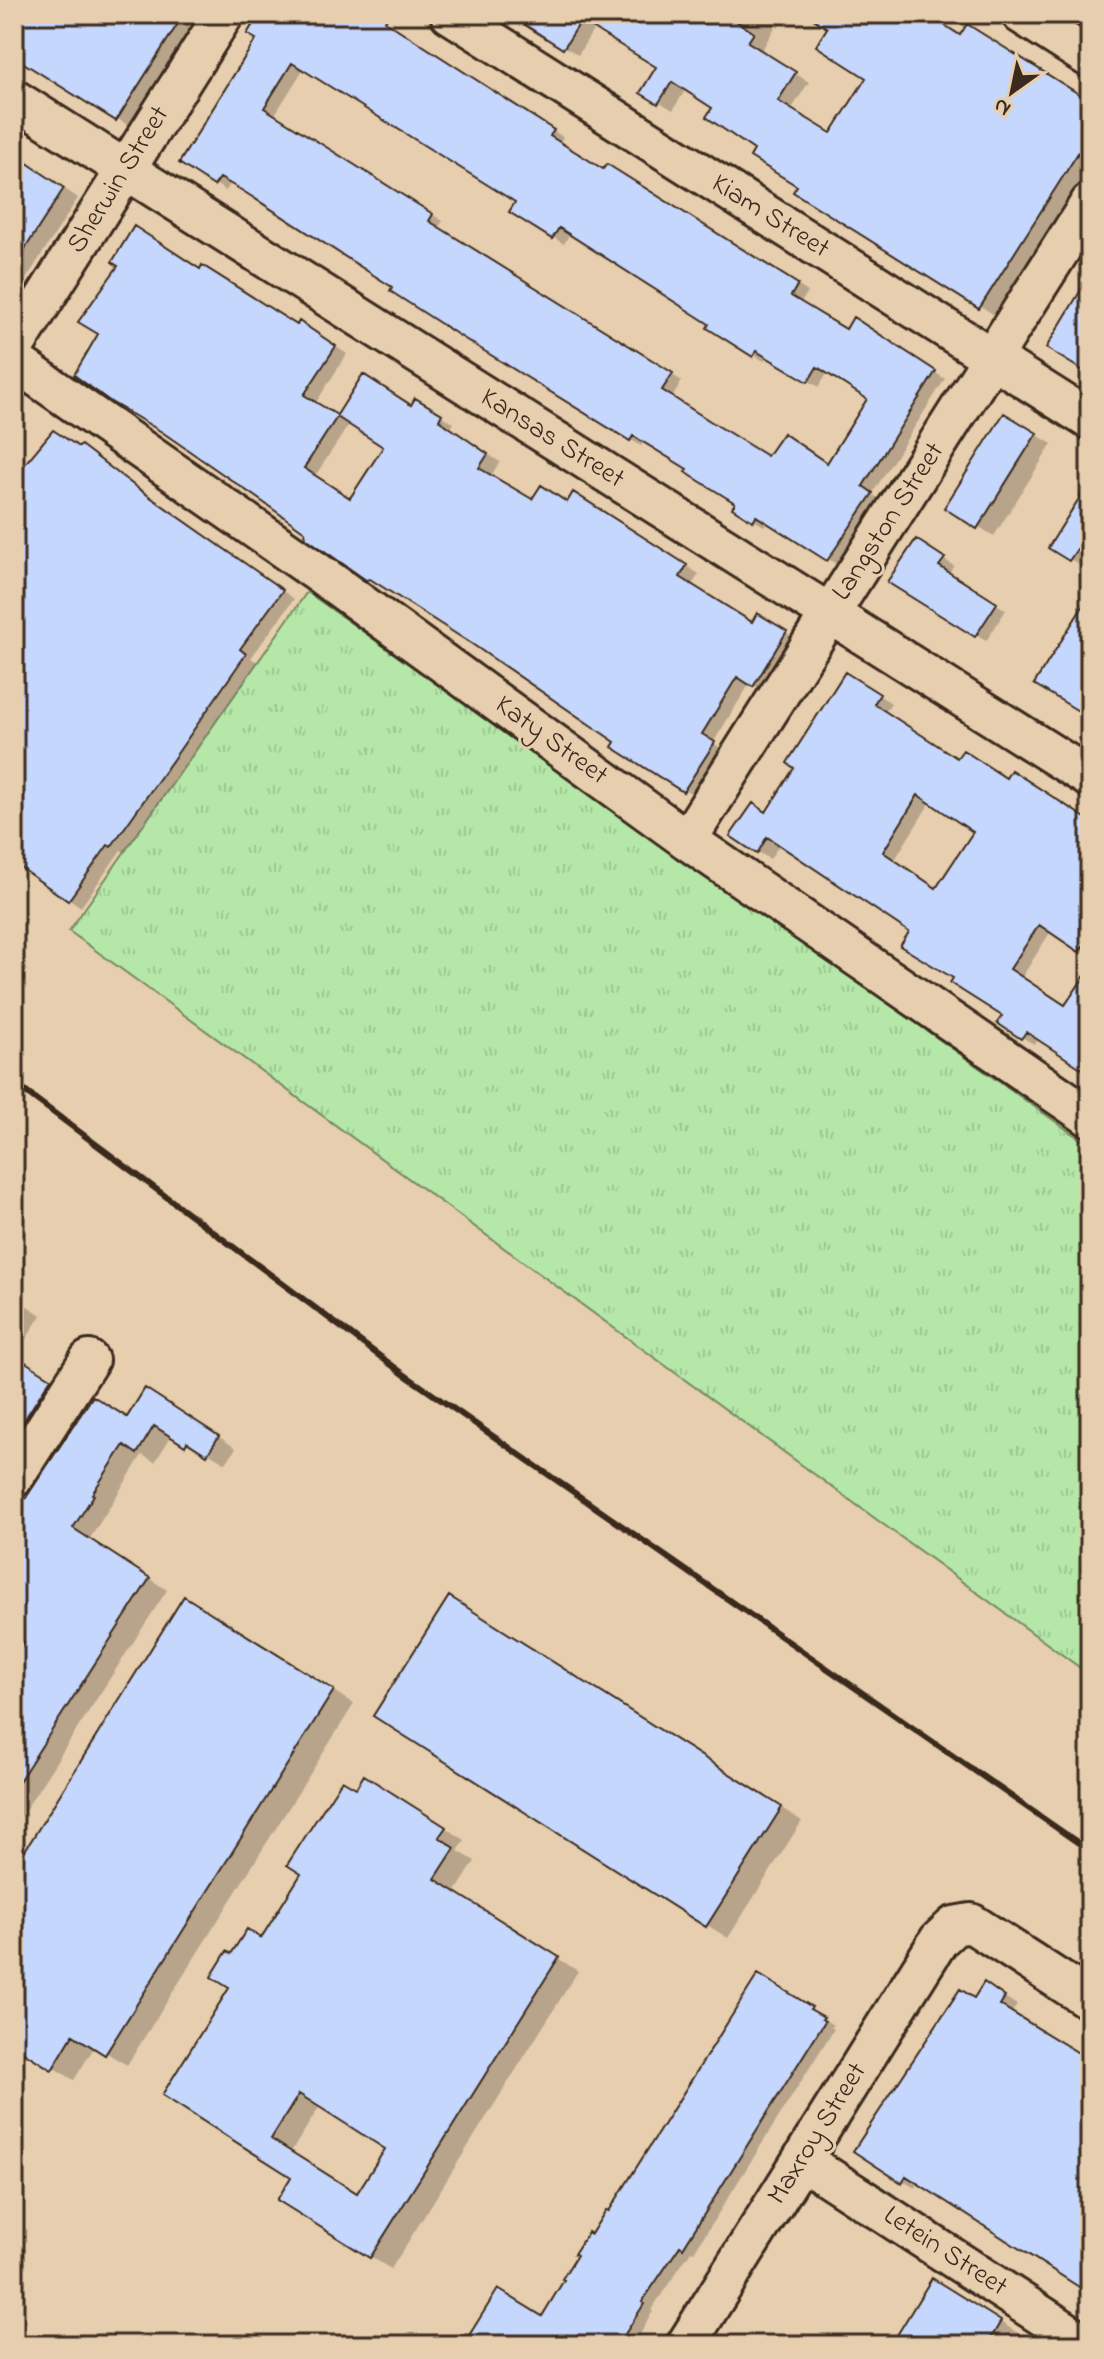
<svg xmlns="http://www.w3.org/2000/svg" width="1104" height="2359" viewBox="0 0 1104 2359" font-family="'Indie Flower',sans-serif">
<style>
.grass{fill:url(#grass-tufts);stroke:#788963;stroke-width:2}
.shadow{fill:#0003;fill-rule:evenodd}
.building{fill:#c6d7fd;stroke:#3b2a1e;stroke-width:2;fill-rule:evenodd}
.lines{fill:none;stroke-linecap:round;stroke-linejoin:round}
.minor-casing{stroke:#3b2a1e;stroke-width:44}
.minor{stroke:#e6ceae;stroke-width:38}
.rail{stroke:#3b2a1e;stroke-width:6}
.labels{text-anchor:middle;dominant-baseline:central;stroke-width:6;stroke-linejoin:round;paint-order:stroke}
.street-label{font-size:28px;fill:#3b2a1e;stroke:#e6ceae}
</style>
<defs>
<pattern id="grass-tufts" width="24" height="20" patternUnits="userSpaceOnUse" patternTransform="scale(2)"><rect width="24" height="20" fill="#b5e8a8"/><path d="M3 7l-1-3M5 7V3M7 7l1-3M15 17l-1-3M17 17v-4M19 17l1-3" fill="none" stroke="#9dc790"/></pattern>
</defs>
<rect width="100%" height="100%" fill="#e6ceae"/>
<filter id="ink" filterUnits="userSpaceOnUse"><feTurbulence type="fractalNoise" baseFrequency=".0125" numOctaves="2"/><feDisplacementMap in="SourceGraphic" scale="16" xChannelSelector="R" yChannelSelector="G"/><feConvolveMatrix kernelMatrix="1 2 1 2 8 2 1 2 1" color-interpolation-filters="sRGB"/></filter>
<g filter="url(#ink)">
<path class="grass" d="M307 592 1090 1146V1675L69 931Z"/>
<path class="shadow" d="M14 14H203L131 127 14 54Z
M261 14H372L563 137 559 144 604 172H618L808 292 800 304 847 331 864 326 945 379 872 494 882 501 839 566 768 521 764 526 754 520 735 507 738 502 690 468 645 440 641 446 581 409 231 182 226 191 181 162 259 39ZM304 68 518 202 512 212 564 244 570 233 712 323 709 328 764 361 768 356 819 387 828 372 870 398 828 465 768 458 672 398 682 381 438 228 443 221 274 116Z
M512 14H782L761 52 809 82 791 110 832 136 869 77 830 28 809 14H924L961 37 1090 103V165L994 315 800 185 756 149 715 108 686 89 673 110 643 92 658 67 595 27 578 55Z
M14 154 78 198 14 298Z
M201 271 298 327 312 331 347 354 315 404 338 418 364 376 412 407 416 401 454 423 450 429 500 462 490 477 533 502H586L699 574 691 586 753 624 758 616 798 640 766 692 750 683 713 743 726 751 697 797 614 746 617 742 473 642 383 585 367 578 306 530ZM350 423 386 446 351 500 315 476Z
M1004 415 1052 444 994 536 947 507Z
M82 447 294 599 251 658 257 662 124 852 121 850 81 907 14 861V488Z
M1090 484V555L1083 567 1051 547Z
M927 548 954 566 948 574 1006 610 986 641 890 582Z
M1090 610V723L1077 716 1080 710Z
M858 682 891 703 885 712 958 760 1007 780 1090 822V957L1051 931 1022 977 1066 1007 1090 971V1072L1039 1038 1035 1045 1000 1023 1005 1015 956 978 912 932 780 844 770 859 758 852 768 814ZM931 801 975 832 937 889 894 861Z
M14 1297 41 1315 15 1357 64 1388 14 1468Z
M164 1401 236 1448 226 1463 206 1451 204 1454 172 1435 155 1462 142 1455 89 1540 167 1590 14 1827V1662L27 1641 14 1633V1519L128 1419Z
M206 1611 354 1704 127 2065 95 2046 74 2080 14 2044V1871Z
M471 1611 802 1821 728 1938 707 1925Z
M357 1790H385L465 1840 458 1851 475 1861 455 1893 578 1971 391 2269 371 2257 294 2176 164 2094 232 1988V1957L262 1940ZM320 2106 388 2148 358 2195 291 2152Z
M758 1976 821 2015 820 2017 833 2025 831 2027 834 2029 694 2252 691 2251 651 2310 653 2311 634 2345H465L543 2318 592 2237 609 2214Z
M997 1992 1017 2005 1011 2014 1090 2062V2293L919 2182 915 2188 903 2181 975 2000Z
M954 2293 1021 2335 1015 2345H893Z"/>
<path class="building" d="M14 14H159L177 25 116 121 14 57Z
M259 14H389L385 21 554 130 550 136 603 169 607 164 798 284 791 296 846 329 853 317 936 371 863 486 873 493 827 561 756 516 753 521 732 508 735 503 685 472 687 469 633 436 630 441 460 336 390 291 392 287 243 191 220 178 214 186 179 163 256 39 247 34ZM292 63 515 202 509 212 552 239 559 228 709 324 707 328 753 357 756 351 808 382 817 367 867 399 827 463 783 433 767 456 710 421 662 390 673 373 429 221 433 214 264 108Z
M508 14H726L754 33 748 42 796 72 778 101 831 133 866 78 816 46 827 28 806 14H927L960 35 967 24 1090 101V134L979 309 793 192 797 186 750 157 754 150 706 117 712 108 672 82 658 104 640 93 656 67 581 21 563 49Z
M14 154 64 188 14 266Z
M134 226 200 269 202 265 297 325 299 321 336 346 304 395 337 415 363 374 411 405 415 398 442 414 439 420 488 454 479 468 532 499 541 485 567 502 573 492 687 565 680 577 752 622 757 613 787 631 753 687 737 677 702 734 715 742 683 792 612 747 615 742 472 644 370 579 366 580 306 538 305 532 260 500 162 432 111 402 74 375 98 334 78 322 118 266 112 262ZM337 417 383 447 350 498 304 468Z
M1090 275V375L1046 348Z
M1004 413 1037 433 977 529 944 508Z
M53 430 79 447 81 445 136 487 283 590 240 649 246 654 179 751 111 847 108 845 68 901 14 863V477Z
M1090 481V557L1077 549 1069 561 1048 548Z
M916 539 945 558 939 566 997 603 975 637 887 582Z
M1090 595V718L1034 684Z
M845 672 880 694 874 704 957 758 963 750 1006 778 1011 770 1090 821V935L1079 952 1039 925 1010 969 1065 1005 1090 968V1074L1026 1032 1021 1039 997 1023 1002 1016 950 983 953 978 900 946 909 932 767 837 757 854 730 836 753 803 766 812 794 768 787 763ZM918 795 973 832 936 888 883 852Z
M14 1355 51 1378 14 1436Z
M145 1388 219 1436 207 1455 187 1442 185 1446 154 1426 137 1454 124 1445 92 1494 94 1495 73 1528 150 1578 14 1789V1658L24 1642 14 1635V1516L93 1396 127 1417Z
M184 1596 334 1690 105 2055 73 2035 52 2070 14 2046V1868Z
M449 1596 782 1807 706 1927 373 1716Z
M364 1775 446 1827 439 1837 455 1848 435 1879 559 1957 370 2258 277 2200 291 2177 162 2095 229 1988 211 1977 227 1951 231 1954 247 1929 261 1938 301 1874 287 1865 303 1840 342 1780 356 1788ZM299 2094 385 2149 357 2193 271 2139Z
M758 1974 812 2007 810 2009 824 2017 822 2019 825 2021 683 2248 680 2246 642 2302 644 2304 620 2342 616 2345H463L498 2289 542 2316 564 2280 562 2279 577 2255 574 2254 588 2232 591 2234 606 2210 609 2211Z
M984 1982 1005 1997 1000 2005 1090 2060V2294L906 2176 902 2183 853 2151 960 1989 974 1998Z
M932 2278 1001 2321 987 2345H891Z"/>
<g class="lines">
<defs>
<path id="minor" d="M450 14 1090 420
M1021 14 1090 58
M14 99 1090 778
M14 347 224 14
M14 361 330 581 687 840 1090 1117
M687 840 1090 203
M14 1477 89 1360
M802 2160 1087 2345
M686 2345 939 1940 954 1926 971 1923 1090 2000"/>
</defs>
<use href="#minor" class="minor-casing"/>
<use href="#minor" class="minor"/>
<path class="rail" d="M14 1083 405 1375 1090 1851"/>
</g>
</g>
<g class="labels">
<g class="street-label">
<text transform="translate(119 180) rotate(-58)">Sherwin Street</text>
<text transform="translate(770 217) rotate(32)">Kiam Street</text>
<text transform="translate(552 439) rotate(32)">Kansas Street</text>
<text transform="translate(889 522) rotate(-57)">Langston Street</text>
<text transform="translate(551 741) rotate(36)">Katy Street</text>
<text transform="translate(818 2134) rotate(-58)">Maxroy Street</text>
<text transform="translate(945 2252) rotate(33)">Letein Street</text>
</g>
</g>
<rect width="1104" height="2359" fill="none" stroke="#e6ceae" stroke-width="48"/>
<rect x="24" y="24" width="1056" height="2311" fill="none" stroke="#3b2a1e" stroke-width="3" filter="url(#ink)"/>
<g transform="translate(1012 92) rotate(213)" stroke="#e6ceae" stroke-width="6" paint-order="stroke">
<path d="M0-6L14 30L0 20L-14 30Z" fill="#3b2a1e"/>
<text y="-12" font-size="22" font-weight="bold" text-anchor="middle" fill="#3b2a1e">N</text>
</g>
</svg>
